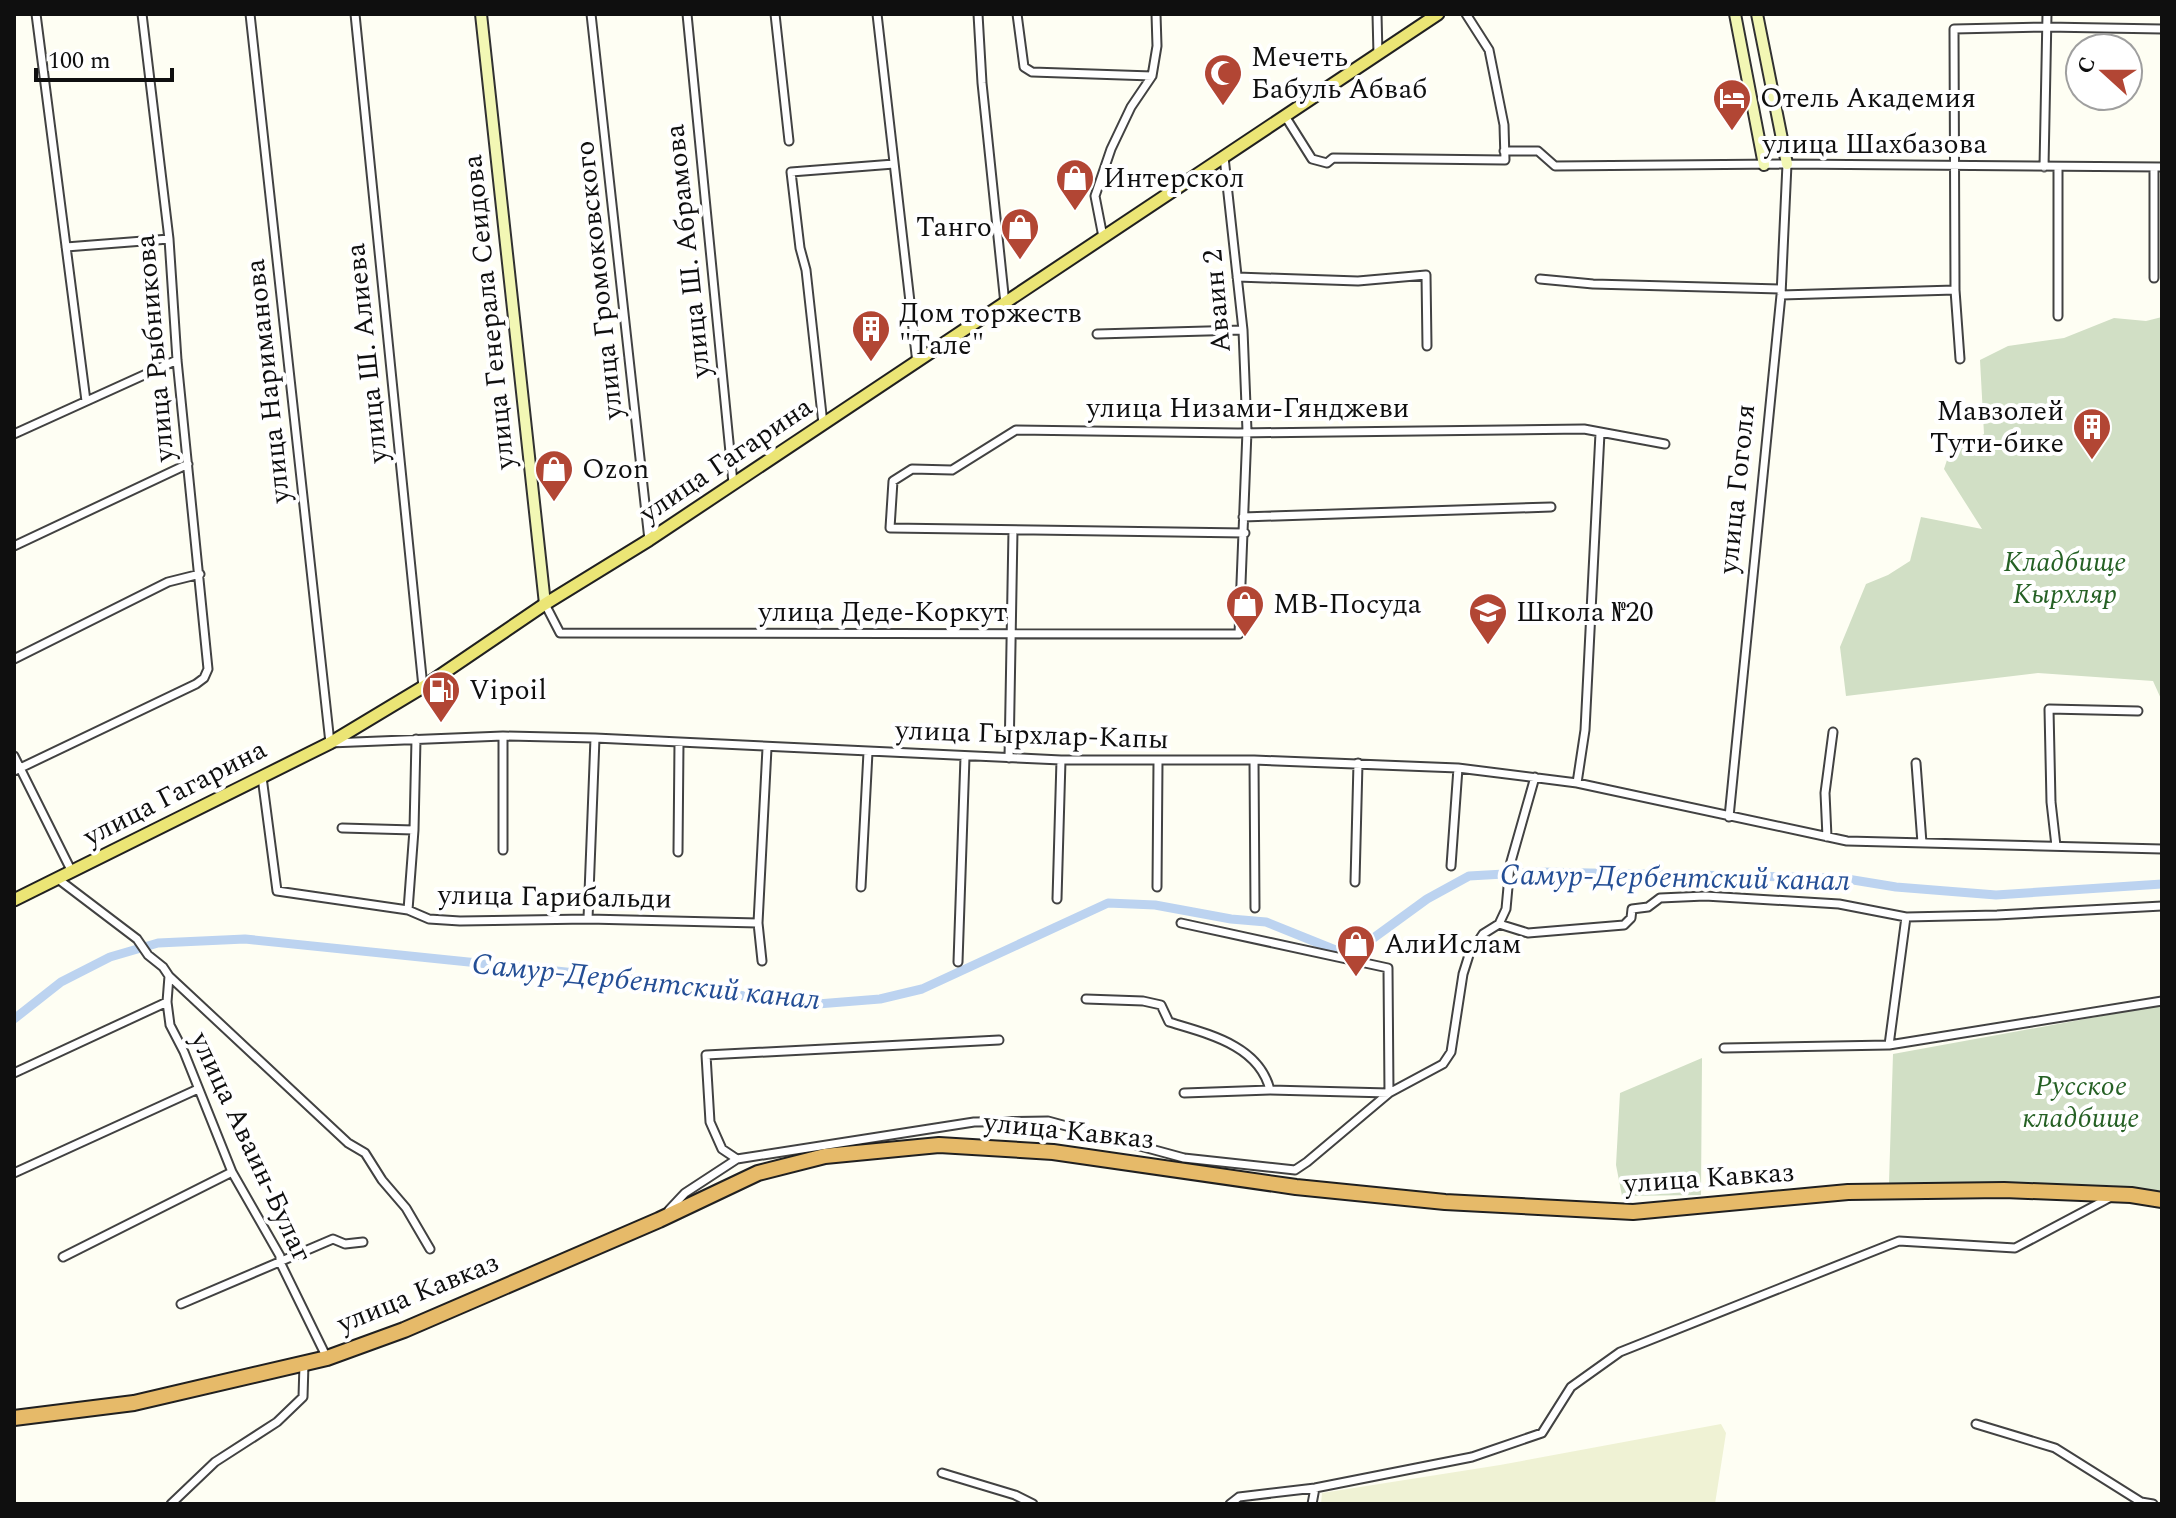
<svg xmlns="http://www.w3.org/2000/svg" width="2176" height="1518" viewBox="0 0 2176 1518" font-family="Spectral,serif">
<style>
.farmland{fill:#eff2d4}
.cemetery{fill:#d1dfc5}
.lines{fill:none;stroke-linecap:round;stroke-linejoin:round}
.canal{stroke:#bcd3f0;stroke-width:9}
.street-casing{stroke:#424242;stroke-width:11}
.secondary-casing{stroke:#313131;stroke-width:14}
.primary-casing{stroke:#202020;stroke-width:15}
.highway-casing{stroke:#202020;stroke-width:18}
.street{stroke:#fff;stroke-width:7}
.secondary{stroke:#f2f7b4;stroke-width:10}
.primary{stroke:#ebe575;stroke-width:11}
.highway{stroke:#e6ba69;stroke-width:14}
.labels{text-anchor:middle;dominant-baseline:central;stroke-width:8;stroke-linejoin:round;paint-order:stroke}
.poi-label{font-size:28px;fill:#0f0f0f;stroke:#fff;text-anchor:start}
.street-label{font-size:28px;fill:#0f0f0f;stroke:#fff}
.park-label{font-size:28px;font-style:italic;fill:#266125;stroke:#fff}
.water-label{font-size:30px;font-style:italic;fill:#244e95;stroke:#fff}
</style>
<rect width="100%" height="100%" fill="#fefef3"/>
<path class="farmland" d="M1721 1424 1726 1433 1715 1504H1321L1322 1493 1500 1465Z"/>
<path class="cemetery" d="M2162 317V701L2153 681 2038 673 1846 696 1840 647 1866 584 1888 575 1910 561 1921 517 1982 529 1944 469 1949 454 1984 434 1980 360 2008 346 2064 338 2114 318 2146 321Z
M2162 1005V1191L2107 1185 1889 1183 1893 1054Z
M1702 1058 1701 1195 1622 1196 1616 1165 1620 1093Z"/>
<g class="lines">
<path class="canal" d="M14 1019 61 982 110 957 158 943 245 939 624 978 805 1005 880 999 922 989 1108 903 1155 905 1231 919 1266 922 1338 951 1357 950 1427 899 1469 876 1540 872 1841 878 1896 887 1996 895 2162 884"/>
<defs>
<path id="street" d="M36 14 86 401
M250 14 330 743 503 736 595 738 1061 760H1254L1458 768 1577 783 1847 841 2162 849
M355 14 423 687
M591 14 649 540
M687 14 733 483
M775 14 789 141
M877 14 917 363
M978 14 982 83 1005 304
M1017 14 1024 67 1032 72 1152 76
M1377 14 1378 55
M1285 116 1312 159 1327 163 1333 158 1505 160 1504 125 1489 50 1466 14
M1504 151H1538L1555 166 1787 164 2162 167
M2044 167 2047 14
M1103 237 1095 196 1111 149 1131 107 1152 76 1157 46 1156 14
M66 247 169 239
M1237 277 1358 281 1426 275 1427 346
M2154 278V168
M1540 279 1593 284 1781 289
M1781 295 1955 290
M2058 316V167
M1097 334 1243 330
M1960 359 1955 290 1954 29 2046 27 2162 29
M823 424 806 270 800 248 791 172 894 164
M14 434 177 360
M1243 517 1551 507
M1245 533 890 528 893 481 912 469 952 470 1016 430 1238 433 1584 429 1665 444
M14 546 188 464
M545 604 560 633 1239 634 1247 431 1243 330 1224 157
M14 659 168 582 200 574
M503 736V850
M14 756 72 872
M1009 758 1013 530
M1254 760 1255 908
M1916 763 1922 843
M14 771 196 684 204 678 208 669 177 360 169 239 142 14
M262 777 277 891 408 910 429 919 460 921 588 919 758 923
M1577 783 1585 730 1600 433
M1729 817 1781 295 1787 164
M342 828 414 830
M1827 837 1825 793 1833 732
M2056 846 2051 802 2049 709 2138 711
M678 852 679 743
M1451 866 1458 768
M58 879 137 939 148 955 163 967 169 976 167 1002 170 1025 184 1052 232 1172 280 1256V1262L327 1358
M1355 882 1358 763
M861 887 868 752
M1157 887 1158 762
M1057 899 1061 760
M408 910 414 830 416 739
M588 919 595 738
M1499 924 1528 933 1624 925 1631 918 1632 909 1648 907 1660 898 1705 896 1839 904 1906 917 1997 915 2162 906
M762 961 758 923 767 748
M958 962 965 757
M169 976 348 1143 365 1153 382 1180 406 1208 430 1249
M1086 999 1143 1001 1161 1005 1169 1022C1208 1034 1259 1045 1270 1090
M999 1040 706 1055 710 1122 722 1149 737 1159 974 1122 1048 1121 1184 1158 1295 1170 1307 1162 1389 1093 1388 968 1181 923
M1889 1045 1906 917
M1724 1048 1889 1045 2162 1001
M14 1073 167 1002
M1184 1093 1270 1090 1389 1093 1443 1064 1451 1052 1463 974 1469 955 1483 934 1499 924 1506 909 1510 865 1535 777
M14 1173 198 1089
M669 1210 685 1193 737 1159
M63 1257 232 1172
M181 1304 333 1239 345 1244 363 1242
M1976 1424 2055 1448 2141 1502 2153 1504
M942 1473 1015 1495 1033 1504
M171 1504 215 1462 277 1422 303 1397 304 1364
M1230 1504 1239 1497 1315 1488 1472 1457 1542 1433 1571 1387 1620 1352 1899 1241 2015 1248 2111 1197
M1312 1504 1315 1488"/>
<path id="secondary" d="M481 14 545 604
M1735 14 1764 165
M1757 14 1787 164"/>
<path id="primary" d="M14 900 330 743 423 687 545 604 649 540 1438 14"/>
<path id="highway" d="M14 1418 134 1403 327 1358 404 1330 659 1220 758 1173 825 1156 939 1145 1053 1152 1296 1187 1445 1202 1633 1212 1848 1192 2004 1190 2131 1195 2162 1200"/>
</defs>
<use href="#street" class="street-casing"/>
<use href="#secondary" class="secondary-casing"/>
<use href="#primary" class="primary-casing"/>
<use href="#highway" class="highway-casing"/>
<use href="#street" class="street"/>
<use href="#secondary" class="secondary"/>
<use href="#primary" class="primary"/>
<use href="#highway" class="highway"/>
</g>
<defs>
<symbol id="mosque-pin" viewBox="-11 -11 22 30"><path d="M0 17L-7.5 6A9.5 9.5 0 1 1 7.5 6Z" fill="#b24634" stroke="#fff"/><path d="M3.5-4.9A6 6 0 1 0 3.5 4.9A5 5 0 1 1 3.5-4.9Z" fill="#fff"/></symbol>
<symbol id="hotel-pin" viewBox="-11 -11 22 30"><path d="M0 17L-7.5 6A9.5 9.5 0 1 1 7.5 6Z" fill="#b24634" stroke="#fff"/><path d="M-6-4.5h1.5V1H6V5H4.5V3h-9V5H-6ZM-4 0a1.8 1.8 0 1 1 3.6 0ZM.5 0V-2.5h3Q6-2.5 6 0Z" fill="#fff"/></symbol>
<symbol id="shop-pin" viewBox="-11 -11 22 30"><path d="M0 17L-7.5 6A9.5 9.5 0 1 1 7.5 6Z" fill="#b24634" stroke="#fff"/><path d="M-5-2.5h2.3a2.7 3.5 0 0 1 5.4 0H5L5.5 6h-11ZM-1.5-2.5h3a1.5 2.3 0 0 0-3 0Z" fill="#fff"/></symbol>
<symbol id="building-pin" viewBox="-11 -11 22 30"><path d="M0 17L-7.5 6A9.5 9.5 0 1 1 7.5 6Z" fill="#b24634" stroke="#fff"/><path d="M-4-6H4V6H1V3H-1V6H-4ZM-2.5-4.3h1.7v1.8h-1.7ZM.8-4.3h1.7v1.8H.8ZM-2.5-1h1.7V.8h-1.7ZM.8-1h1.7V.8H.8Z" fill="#fff"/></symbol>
<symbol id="school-pin" viewBox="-11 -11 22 30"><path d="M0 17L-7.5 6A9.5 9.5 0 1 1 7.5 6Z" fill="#b24634" stroke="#fff"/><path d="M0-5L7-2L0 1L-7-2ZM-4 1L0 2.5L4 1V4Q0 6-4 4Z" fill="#fff"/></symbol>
<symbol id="fuel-pin" viewBox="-11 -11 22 30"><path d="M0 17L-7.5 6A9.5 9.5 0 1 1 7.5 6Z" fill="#b24634" stroke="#fff"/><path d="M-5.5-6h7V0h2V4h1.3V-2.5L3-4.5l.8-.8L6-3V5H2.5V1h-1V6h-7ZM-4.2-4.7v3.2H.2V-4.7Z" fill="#fff"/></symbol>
</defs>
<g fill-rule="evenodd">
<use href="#mosque-pin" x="1201" y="51" width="44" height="60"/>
<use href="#hotel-pin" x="1710" y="76" width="44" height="60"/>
<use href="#shop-pin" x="1053" y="156" width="44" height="60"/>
<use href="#shop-pin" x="998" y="205" width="44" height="60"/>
<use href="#building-pin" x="849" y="307" width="44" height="60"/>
<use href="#building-pin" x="2070" y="405" width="44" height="60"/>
<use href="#shop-pin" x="532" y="447" width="44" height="60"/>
<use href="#shop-pin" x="1223" y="582" width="44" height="60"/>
<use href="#school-pin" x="1466" y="590" width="44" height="60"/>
<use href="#fuel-pin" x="419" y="668" width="44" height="60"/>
<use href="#shop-pin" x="1334" y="922" width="44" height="60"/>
</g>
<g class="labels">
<g class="poi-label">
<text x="1251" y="57">Мечеть<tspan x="1251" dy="32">Бабуль Абваб</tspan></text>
<text x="1760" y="98">Отель Академия</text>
<text x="1103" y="178">Интерскол</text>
<text x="992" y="227" text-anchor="end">Танго</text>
<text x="899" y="313">Дом торжеств<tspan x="899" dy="32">"Тале"</tspan></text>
<text x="2064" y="411" text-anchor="end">Мавзолей<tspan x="2064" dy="32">Тути-бике</tspan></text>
<text x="582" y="469">Ozon</text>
<text x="1273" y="604">МВ-Посуда</text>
<text x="1516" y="612">Школа №20</text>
<text x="469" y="690">Vipoil</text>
<text x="1384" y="944">АлиИслам</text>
</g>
<g class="street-label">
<text x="1875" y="144">улица Шахбазова</text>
<text transform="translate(688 251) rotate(-96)">улица Ш. Абрамова</text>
<text transform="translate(599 280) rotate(-96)">улица Громоковского</text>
<text transform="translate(1217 301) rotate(-95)">Аваин 2</text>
<text transform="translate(489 312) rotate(-96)">улица Генерала Сеидова</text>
<text transform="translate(155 348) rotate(-95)">улица Рыбникова</text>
<text transform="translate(367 353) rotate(-96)">улица Ш. Алиева</text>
<text transform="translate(268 381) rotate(-96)">улица Нариманова</text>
<text x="1248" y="408">улица Низами-Гянджеви</text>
<text transform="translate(726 460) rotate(-34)">улица Гагарина</text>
<text transform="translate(1737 489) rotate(-84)">улица Гоголя</text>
<text x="883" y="612">улица Деде-Коркут</text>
<text transform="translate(1032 735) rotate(2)">улица Гырхлар-Капы</text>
<text transform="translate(175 793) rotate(-27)">улица Гагарина</text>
<text transform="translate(555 897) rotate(1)">улица Гарибальди</text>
<text transform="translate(1069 1131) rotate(6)">улица Кавказ</text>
<text transform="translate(251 1147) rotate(65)">улица Аваин-Булаг</text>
<text transform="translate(1709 1178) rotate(-4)">улица Кавказ</text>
<text transform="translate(418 1293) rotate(-22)">улица Кавказ</text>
</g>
<g class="park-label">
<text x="2065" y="562">Кладбище<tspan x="2065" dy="32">Кырхляр</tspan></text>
<text x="2081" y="1086">Русское<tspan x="2081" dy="32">кладбище</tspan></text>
</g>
<g class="water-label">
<text transform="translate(1675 878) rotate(1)">Самур-Дербентский канал</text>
<text transform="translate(646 982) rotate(6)">Самур-Дербентский канал</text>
</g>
</g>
<rect width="2176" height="1518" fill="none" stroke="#0f0f0f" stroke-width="32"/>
<g transform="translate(2104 72) rotate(291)"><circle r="38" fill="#ffffff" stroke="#9f9f9f" stroke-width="2"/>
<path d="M0-6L14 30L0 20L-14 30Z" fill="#b24634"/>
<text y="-12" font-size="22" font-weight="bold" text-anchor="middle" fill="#0f0f0f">С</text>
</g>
<path d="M36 68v12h136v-12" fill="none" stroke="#0f0f0f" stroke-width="4"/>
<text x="48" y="68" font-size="24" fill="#0f0f0f" stroke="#ffffff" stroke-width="6" paint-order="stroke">100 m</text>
</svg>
